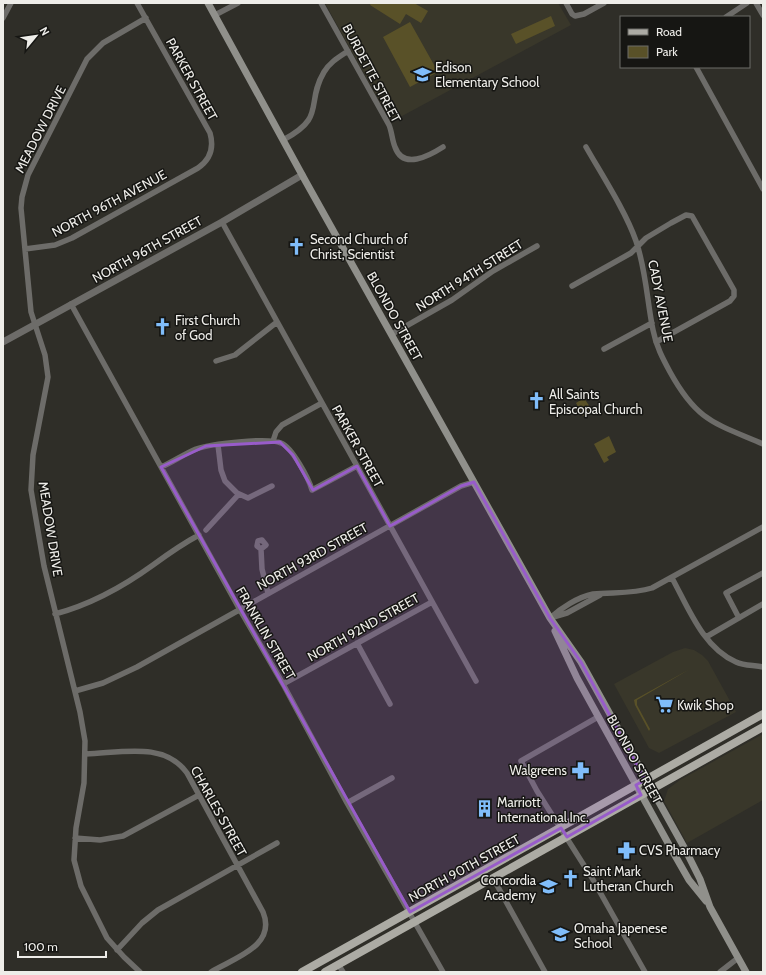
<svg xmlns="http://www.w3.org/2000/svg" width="766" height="975" viewBox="0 0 766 975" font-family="Cabin,sans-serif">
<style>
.built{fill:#39372a}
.green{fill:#595128}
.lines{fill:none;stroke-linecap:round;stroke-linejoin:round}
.minor{stroke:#6d6c69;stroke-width:5.5}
.tertiary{stroke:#6d6c69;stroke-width:7}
.secondary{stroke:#90908b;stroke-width:7}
.primary{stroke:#acaba4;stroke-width:8}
.marked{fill:#985cca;fill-opacity:0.2;stroke:#985cca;stroke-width:3;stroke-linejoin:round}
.labels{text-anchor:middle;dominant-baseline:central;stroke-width:3;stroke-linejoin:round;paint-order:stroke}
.poi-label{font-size:13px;fill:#eeede9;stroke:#161613;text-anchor:start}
.street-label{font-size:13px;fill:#eeede9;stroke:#161613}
</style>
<rect width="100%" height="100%" fill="#2f2e28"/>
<path class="built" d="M325 3H558L571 25 391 122Z
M685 648 694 650 702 655 708 661 736 712 659 753 649 748 614 684 673 652Z
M763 734V800L687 843 664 801 668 789 680 780Z"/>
<path class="green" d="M371 3H414L428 11 421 23 406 14 400 24 370 5Z
M551 16 555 26 516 44 511 34Z
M410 22 438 72 410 87 383 37Z
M584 398 592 410 583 416 576 403Z
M609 436 616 452 607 457 609 460 604 463 594 444Z
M690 669 637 700V705L650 729 649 731 635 705 634 700Z"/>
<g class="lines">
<path class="minor" d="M321 3 389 125C392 132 392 140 395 147 403 170 429 156 443 147
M566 3 572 14 575 16 584 14 604 3
M756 3 763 15
M215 15 238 3
M726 17 747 3
M3 18 11 3
M696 67 763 189
M283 140C327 117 305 104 324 72 330 62 339 57 348 51
M586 147C602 175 626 212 636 241 646 270 647 301 653 330 656 346 663 359 670 372 697 421 714 423 763 444
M222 222 476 681
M25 249 55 245 72 238 198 168C211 159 214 147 210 133L137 3
M572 286 631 253 646 238 671 223 686 215 692 216 734 290V296L730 301 656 342
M71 304 240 610 283 684 347 803 443 972
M392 334 452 300 493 271 537 246
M604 349 652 323
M216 361 235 355 277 322
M273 441 276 432 282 425 322 403
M218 445 221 470 225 481 237 493 248 498 272 486
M161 467C173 462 184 454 196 449 210 444 268 437 281 443 292 447 309 479 312 490L357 466
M206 530 239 494
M261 549 266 545 262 540 258 541 257 546 261 549 262 569 268 593
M672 578C688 607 703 648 736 662 744 666 754 665 763 667
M55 614C89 605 124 586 153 565 168 554 182 544 199 535
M550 618C561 608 578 597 593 594 613 592 633 594 652 588L763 527
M550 618 567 613 600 595
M739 618 726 593 763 573
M706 637 763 604
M357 643 390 704
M283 684 432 602
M75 691 103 683 137 667 461 486 474 482
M598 717 521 761 537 791 592 878 645 972
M86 754C120 753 164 741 187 773L263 912C277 946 234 958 211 972
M347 803 392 778
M75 838 100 840 123 836 199 795
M493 878 545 972
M117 950 142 923 158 910 277 843
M338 964 343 972
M140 972 124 957 107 938 81 886 74 860 76 828 84 783 85 741 80 712 44 566 31 490 33 455 48 377 45 355 31 312 21 208 22 197 28 175 87 59 103 43 146 18
M720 972 738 958"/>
<path class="tertiary" d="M3 342 222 222 302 175"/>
<path class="secondary" d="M208 3 306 182 550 618 581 662 685 849 700 879 710 907 746 972
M555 631 577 678 673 852 689 880 706 901"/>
<path class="primary" d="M302 972 763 714
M325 972 763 727"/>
</g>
<path class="marked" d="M280 442 293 455 313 490 357 466 390 526 461 486 474 482 550 618 581 662 645 780 636 785 641 795 567 837 561 828 410 912 161 467 206 446Z"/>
<defs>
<symbol id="school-bare" viewBox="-9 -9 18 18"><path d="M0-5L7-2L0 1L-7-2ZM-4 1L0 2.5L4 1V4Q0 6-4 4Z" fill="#80bdfa" stroke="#161613" stroke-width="2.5" paint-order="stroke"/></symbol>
<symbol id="church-bare" viewBox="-9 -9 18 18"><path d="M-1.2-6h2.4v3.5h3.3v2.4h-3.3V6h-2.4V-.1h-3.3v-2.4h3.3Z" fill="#80bdfa" stroke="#161613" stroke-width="2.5" paint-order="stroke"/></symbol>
<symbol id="supermarket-bare" viewBox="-9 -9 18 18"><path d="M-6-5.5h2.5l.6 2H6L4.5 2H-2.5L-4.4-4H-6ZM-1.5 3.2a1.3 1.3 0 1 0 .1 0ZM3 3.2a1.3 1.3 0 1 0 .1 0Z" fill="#80bdfa" stroke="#161613" stroke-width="2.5" paint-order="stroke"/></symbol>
<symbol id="pharmacy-bare" viewBox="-9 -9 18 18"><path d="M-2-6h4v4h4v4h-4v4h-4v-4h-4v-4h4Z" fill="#80bdfa" stroke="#161613" stroke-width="2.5" paint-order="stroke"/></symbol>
<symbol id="building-bare" viewBox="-9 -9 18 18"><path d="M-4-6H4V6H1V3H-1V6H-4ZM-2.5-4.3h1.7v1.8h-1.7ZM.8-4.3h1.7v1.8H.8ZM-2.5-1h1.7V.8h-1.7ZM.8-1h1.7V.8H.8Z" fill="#80bdfa" stroke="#161613" stroke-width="2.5" paint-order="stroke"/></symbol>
</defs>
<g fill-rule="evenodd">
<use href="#school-bare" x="410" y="62" width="25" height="25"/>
<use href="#church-bare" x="284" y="234" width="25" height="25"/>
<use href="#church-bare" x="150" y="314" width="25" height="25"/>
<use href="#church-bare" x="524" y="388" width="25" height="25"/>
<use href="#supermarket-bare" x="652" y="692" width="25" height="25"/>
<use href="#pharmacy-bare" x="568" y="758" width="25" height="25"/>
<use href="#building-bare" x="472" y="796" width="25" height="25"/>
<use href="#pharmacy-bare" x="614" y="838" width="25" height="25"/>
<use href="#church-bare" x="558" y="866" width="25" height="25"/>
<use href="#school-bare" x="536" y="874" width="25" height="25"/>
<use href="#school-bare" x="548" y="922" width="25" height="25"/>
</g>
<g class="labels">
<g class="poi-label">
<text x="435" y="67">Edison<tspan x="435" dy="15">Elementary School</tspan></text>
<text x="310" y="239">Second Church of<tspan x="310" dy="15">Christ, Scientist</tspan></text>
<text x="175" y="320">First Church<tspan x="175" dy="15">of God</tspan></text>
<text x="549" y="394">All Saints<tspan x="549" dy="15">Episcopal Church</tspan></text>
<text x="677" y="705">Kwik Shop</text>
<text x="567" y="770" text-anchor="end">Walgreens</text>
<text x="497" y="802">Marriott<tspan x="497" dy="15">International Inc.</tspan></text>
<text x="639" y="850">CVS Pharmacy</text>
<text x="583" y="871">Saint Mark<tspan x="583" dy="15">Lutheran Church</tspan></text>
<text x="536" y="880" text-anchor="end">Concordia<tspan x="536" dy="15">Academy</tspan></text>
<text x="574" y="928">Omaha Japenese<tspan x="574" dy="15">School</tspan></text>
</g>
<g class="street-label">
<text transform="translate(372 73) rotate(62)">BURDETTE STREET</text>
<text transform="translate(192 79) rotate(61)">PARKER STREET</text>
<text transform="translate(40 129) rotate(-63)">MEADOW DRIVE</text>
<text transform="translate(109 203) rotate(-28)">NORTH 96TH AVENUE</text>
<text transform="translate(147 249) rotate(-29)">NORTH 96TH STREET</text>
<text transform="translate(469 275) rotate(-32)">NORTH 94TH STREET</text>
<text transform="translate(661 301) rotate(79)">CADY AVENUE</text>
<text transform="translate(395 316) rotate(61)">BLONDO STREET</text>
<text transform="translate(358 446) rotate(61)">PARKER STREET</text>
<text transform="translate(51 529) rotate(81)">MEADOW DRIVE</text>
<text transform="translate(312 556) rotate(-29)">NORTH 93RD STREET</text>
<text transform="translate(363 627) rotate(-29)">NORTH 92ND STREET</text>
<text transform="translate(266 633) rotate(60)">FRANKLIN STREET</text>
<text transform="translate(635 759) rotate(61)">BLONDO STREET</text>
<text transform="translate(219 811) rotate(61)">CHARLES STREET</text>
<text transform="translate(464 868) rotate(-29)">NORTH 90TH STREET</text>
</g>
</g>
<rect width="766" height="975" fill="none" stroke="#eeede9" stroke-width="8"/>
<rect x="620" y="16" width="130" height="52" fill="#161613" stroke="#6c6c69"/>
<rect x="628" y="29" width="20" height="6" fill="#acaba4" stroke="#6c6c69"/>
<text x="656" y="36" font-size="12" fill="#eeede9">Road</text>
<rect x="628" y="46" width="20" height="12" fill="#595128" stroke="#6c6c69"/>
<text x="656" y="56" font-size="12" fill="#eeede9">Park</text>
<g transform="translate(36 36) rotate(61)" stroke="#161613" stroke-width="3" paint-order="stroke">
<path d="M0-3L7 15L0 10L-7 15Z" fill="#eeede9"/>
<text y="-6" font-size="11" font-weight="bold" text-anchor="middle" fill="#eeede9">N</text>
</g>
<path d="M18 951v6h88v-6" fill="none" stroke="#eeede9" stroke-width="2"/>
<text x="24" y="951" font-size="12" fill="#eeede9" stroke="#161613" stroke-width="3" paint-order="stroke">100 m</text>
</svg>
